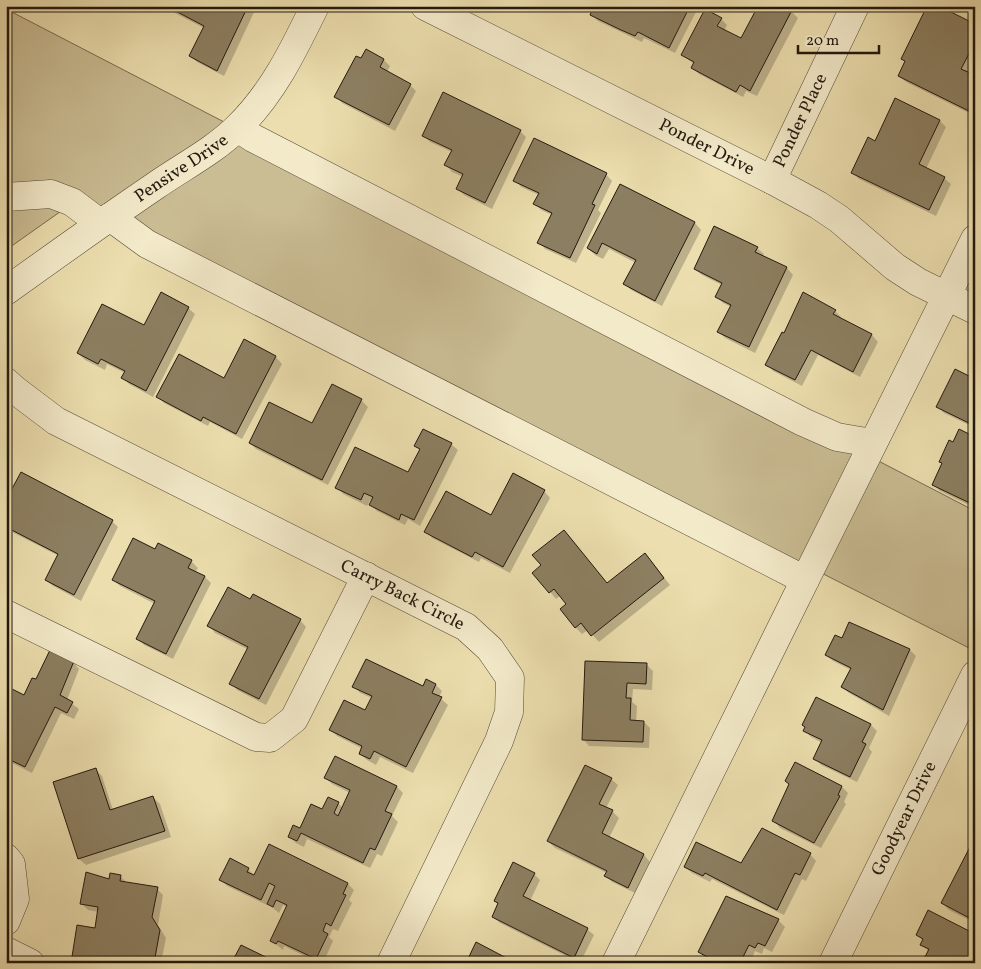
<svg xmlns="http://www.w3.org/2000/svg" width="981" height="969" viewBox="0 0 981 969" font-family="Vollkorn,serif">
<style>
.green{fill:#cabc93;stroke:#766a50}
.shadow{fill:#0003}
.building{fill:#8c7f61;stroke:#23180e}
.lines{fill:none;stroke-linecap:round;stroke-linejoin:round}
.minor-casing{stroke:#554a36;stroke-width:29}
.minor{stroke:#f3eaca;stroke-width:28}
.labels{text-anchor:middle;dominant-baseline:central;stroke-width:5;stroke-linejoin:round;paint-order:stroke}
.street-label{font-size:18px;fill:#23180e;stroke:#f3eaca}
</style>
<rect width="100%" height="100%" fill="#ecdeae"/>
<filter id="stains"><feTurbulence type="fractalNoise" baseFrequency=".004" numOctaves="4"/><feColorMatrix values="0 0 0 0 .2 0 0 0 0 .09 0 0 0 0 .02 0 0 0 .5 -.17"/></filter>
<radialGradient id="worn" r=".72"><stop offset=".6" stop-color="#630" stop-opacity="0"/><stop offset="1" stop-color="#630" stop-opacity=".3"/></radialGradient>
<path class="green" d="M6 9 975 511V651L81 197 6 250Z"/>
<path class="shadow" d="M167 6H257L224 76 197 62 190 56 204 28 171 11Z
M595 6H699L675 53 644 38 642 42 598 21 591 14Z
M791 11 798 18 757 96 746 91 743 97 699 74 692 68 694 64 683 55 721 19 727 25 724 31 741 40Z
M975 25V61L968 74 975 77V116L906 82 899 76Z
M366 51 384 60 390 66 387 72 410 85 416 91 395 131 342 103 336 96Z
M940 121 946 127 926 169 944 178 951 184 936 216 859 179 852 172 875 142Z
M520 131 526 137 492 209 464 195 457 188 463 177 452 172 446 165 452 152 430 142 424 136Z
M606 174 612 181 598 210 601 213 576 263 545 249 539 242 552 215 541 210 535 204 539 195 521 187 515 180Z
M620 185 695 223 701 230 662 306 631 290 625 284 636 263 609 249 603 259 595 255 588 248Z
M757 248 764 254 762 257 787 268 793 275 755 353 725 338 719 332 731 307 723 303 717 297 722 285 702 275 695 269Z
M188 308 195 314 153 397 129 384 123 378 125 373 107 364 105 370 85 360 78 353 145 327Z
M835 311 841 317 840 319 872 335 878 342 860 377 818 355 802 386 773 371 767 364Z
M245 341 276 357 282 364 242 439 210 422 208 426 164 403 158 397 224 380Z
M975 380V428L944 413 938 407Z
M361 400 368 407 328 485 256 449 250 443 312 425Z
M975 438V508L940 491 934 485 943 465 940 462 953 443Z
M451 444 458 450 420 526 408 519 405 525 377 511 371 505 373 500 371 499 367 506 343 494 337 487 409 474 420 450 416 446Z
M544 491 550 498 510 573 481 558 479 562 432 538 426 531 492 517Z
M6 503 112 521 118 527 81 601 53 586 46 580 59 556 6 529Z
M158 545 191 561 198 568 195 573 205 577 211 583 173 659 144 645 138 638 155 604 120 586 113 580 156 551Z
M651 561 670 585 599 642 588 630 582 634 576 628 562 610 568 605 561 595 556 599 534 573 608 584Z
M251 600 300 620 306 627 266 705 237 690 231 683 249 650 215 633 209 626Z
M850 624 910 650 916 656 889 716 849 693 842 687 851 670 833 661 826 655 842 640Z
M73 662 79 669 67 700 79 709 74 719 61 713 32 773 6 760V687L25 696 36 681Z
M586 662 646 664 653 671 652 690 633 689 632 702 637 706 636 722H644L650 728 649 748 589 746 583 739Z
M436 685 442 691 439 697 448 705 413 773 380 757 376 765 367 760 360 754 363 749 337 736 331 730 366 712 372 698 360 693 354 686 423 688Z
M816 698 871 725 877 731 869 748 872 752 857 782 821 765 815 758 822 743 811 737 805 731Z
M95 769 102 776 113 810 153 797 160 804 171 837 86 865 79 859Z
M326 778 397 787 403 793 392 816 398 822 382 856 377 854 370 868 307 839 304 847 296 843 289 837 323 811 338 803 343 808 350 793 332 784Z
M611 779 618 785 606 808 612 811 619 818 609 838 644 855 650 862 635 893 612 882 606 876 607 873 555 848 548 841Z
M842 787 848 793 844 802 846 804 821 848 780 828 774 821Z
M975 849V923L949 910 942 903Z
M810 854 816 861 806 881 802 879 784 915 712 879 710 882 692 873 685 867 742 864Z
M248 869 255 876 348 884 354 890 349 900 352 903 338 931 333 929 329 937 333 941 323 963H319L284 946 283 950 272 941 288 908 283 905 279 913 268 904 267 905 227 886 221 880Z
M534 874 540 880 530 901 587 929 594 935 580 963 500 923 493 917 499 905 495 901Z
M120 876 127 883 157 889 163 895 158 925 166 938 161 963H72L96 929 99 912 88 910 82 904 110 880Z
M778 920 785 927 772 952 764 948 762 954 755 951 750 963H715L706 959 700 952Z
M917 934 975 935V963H924L929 952 921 944 923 940Z"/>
<path class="building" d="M166 6H248L217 71 189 56 204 26Z
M594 6H690L669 48 638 32 635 36 621 30 590 15Z
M758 6H784L792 10 750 91 740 85 736 92 691 68 694 62 681 55 705 9 722 18 717 26 741 38Z
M927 6H939L975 24V42L961 69 975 75V114L898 76 905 61 901 59Z
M366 49 384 59 380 67 411 84 389 125 334 97 356 56 361 58Z
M443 92 521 130 485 203 456 189 463 174 444 165 452 150 422 136Z
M895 98 940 120 919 164 945 177 929 210 851 173 868 137 875 141Z
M534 138 607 173 592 204 595 205 570 258 537 243 552 213 533 204 539 193 513 181Z
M620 184 695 222 655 301 623 284 636 260 602 243 597 254 587 248Z
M714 226 758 247 755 252 787 267 749 347 717 332 731 305 715 297 722 283 694 269Z
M161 292 189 307 146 391 121 378 125 371 101 359 98 364 77 353 102 304 144 325Z
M803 292 836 310 833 314 872 334 853 372 811 350 795 380 765 365 782 332 784 333Z
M244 339 276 356 236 434 203 417 201 421 156 397 179 354 224 378Z
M955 369 975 379V426L936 407Z
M332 384 362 399 322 480 249 443 269 402 312 423Z
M423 429 452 443 414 520 401 514 399 520 369 505 373 497 364 493 361 500 335 488 355 447 408 472 420 449 414 446Z
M959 429 975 437 974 505 932 485 942 463 939 462 949 440 953 442Z
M21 472 113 520 74 595 45 580 58 554 6 527V500Z
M513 473 545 490 503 567 475 552 472 557 424 532 446 491 491 515Z
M564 530 607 583 645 553 664 578 591 636 581 623 575 628 560 609 566 604 554 589 549 593 532 573 541 565 532 555Z
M133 538 155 549 158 543 192 560 188 568 205 576 166 654 136 639 155 601 112 580Z
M228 587 250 599 253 594 301 619 259 699 229 684 248 647 207 626Z
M849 622 910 649 883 710 841 687 851 668 825 655 835 635 842 638Z
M50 650 74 661 60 695 73 702 67 713 55 707 25 767 6 758V686L24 695 32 678 36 679Z
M366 659 423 686 426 679 436 684 432 693 442 697 406 767 374 751 370 759 359 754 362 746 329 730 344 700 365 710 372 696 352 687Z
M585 661 647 663 646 684 627 683 626 698H631L630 720 644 721 643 742 582 740Z
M816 697 871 724 862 742 866 744 850 777 813 759 822 740 803 731 805 727 802 725Z
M335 756 397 786 385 811 392 814 375 850 370 848 363 863 301 833 297 841 288 837 293 825 300 828 311 804 322 809 328 797 339 802 334 813 338 816 350 790 324 778Z
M795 762 842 786 838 795 840 796 814 843 772 821 789 784 785 781Z
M585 765 612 778 599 804 613 810 602 833 644 854 628 888 604 876 607 871 547 841Z
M96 768 110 810 153 796 165 831 78 859 53 782Z
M762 828 811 853 800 875 795 873 777 910 705 873 703 876 684 867 696 842 741 863Z
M269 844 348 883 343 894 346 895 331 926 326 923 323 931 328 934 316 959 278 941 276 944 270 941 287 905 276 900 273 907 267 904 275 886 269 883 261 900 219 880 230 858 249 868 247 872 254 875Z
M971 845 975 847V921L941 903Z
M513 862 535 873 523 896 588 928 574 958 492 917 498 903 494 901Z
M86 872 109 879 110 873 121 875 120 881 158 887 152 917 160 930 154 963H71L77 925 95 928 98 907 80 904Z
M726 896 779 919 765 946 758 943 755 948 749 945 740 963H719L698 952Z
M928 910 975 934V950L968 963H922L929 949 920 945 923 939 916 935Z
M476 942 516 963H466Z
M241 945 278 963H223L224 961 232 962Z"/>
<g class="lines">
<defs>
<g id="minor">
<path id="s1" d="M425 6 772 180 818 205 839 219 895 267 918 282 975 310"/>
<path d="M238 128 253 138 803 422 837 437 872 443"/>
<path id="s2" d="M772 180 855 6"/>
<path d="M6 197 51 194 72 202 100 223"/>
<path d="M110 217 147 244 805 580 616 963"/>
<path id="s3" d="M6 291C56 255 105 220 155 186 182 167 214 151 238 127 273 93 294 49 315 6"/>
<path id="s4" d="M6 382 15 390 56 421 466 627 490 649 510 678 509 712 499 741 391 963"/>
<path d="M805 580 975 239"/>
<path d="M6 614 256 737 270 738 294 719 366 576"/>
<path d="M6 858 11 864 15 899 6 921"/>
<path d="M6 951 30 963"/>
<path id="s5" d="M833 963 975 675"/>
</g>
</defs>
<use href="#minor" class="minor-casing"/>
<use href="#minor" class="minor"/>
</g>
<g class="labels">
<g class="street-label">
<text stroke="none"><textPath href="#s2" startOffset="66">Ponder Place</textPath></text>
<text stroke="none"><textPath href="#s1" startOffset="315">Ponder Drive</textPath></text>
<text stroke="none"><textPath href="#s3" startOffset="214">Pensive Drive</textPath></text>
<text stroke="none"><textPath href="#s4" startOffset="451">Carry Back Circle</textPath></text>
<text stroke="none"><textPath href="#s5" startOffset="161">Goodyear Drive</textPath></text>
</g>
</g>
<rect width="981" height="969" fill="none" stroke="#ecdeae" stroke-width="25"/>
<rect x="8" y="8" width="966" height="954" fill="none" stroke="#23180e" stroke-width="2.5"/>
<rect x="12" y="12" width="956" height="944" fill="none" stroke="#23180e"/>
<path d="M798 45v8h81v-8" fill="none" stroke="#23180e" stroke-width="2.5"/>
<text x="806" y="45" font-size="15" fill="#23180e" stroke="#f3eaca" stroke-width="4" paint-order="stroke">20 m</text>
<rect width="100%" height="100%" filter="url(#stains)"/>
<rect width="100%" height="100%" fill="url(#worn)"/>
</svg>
